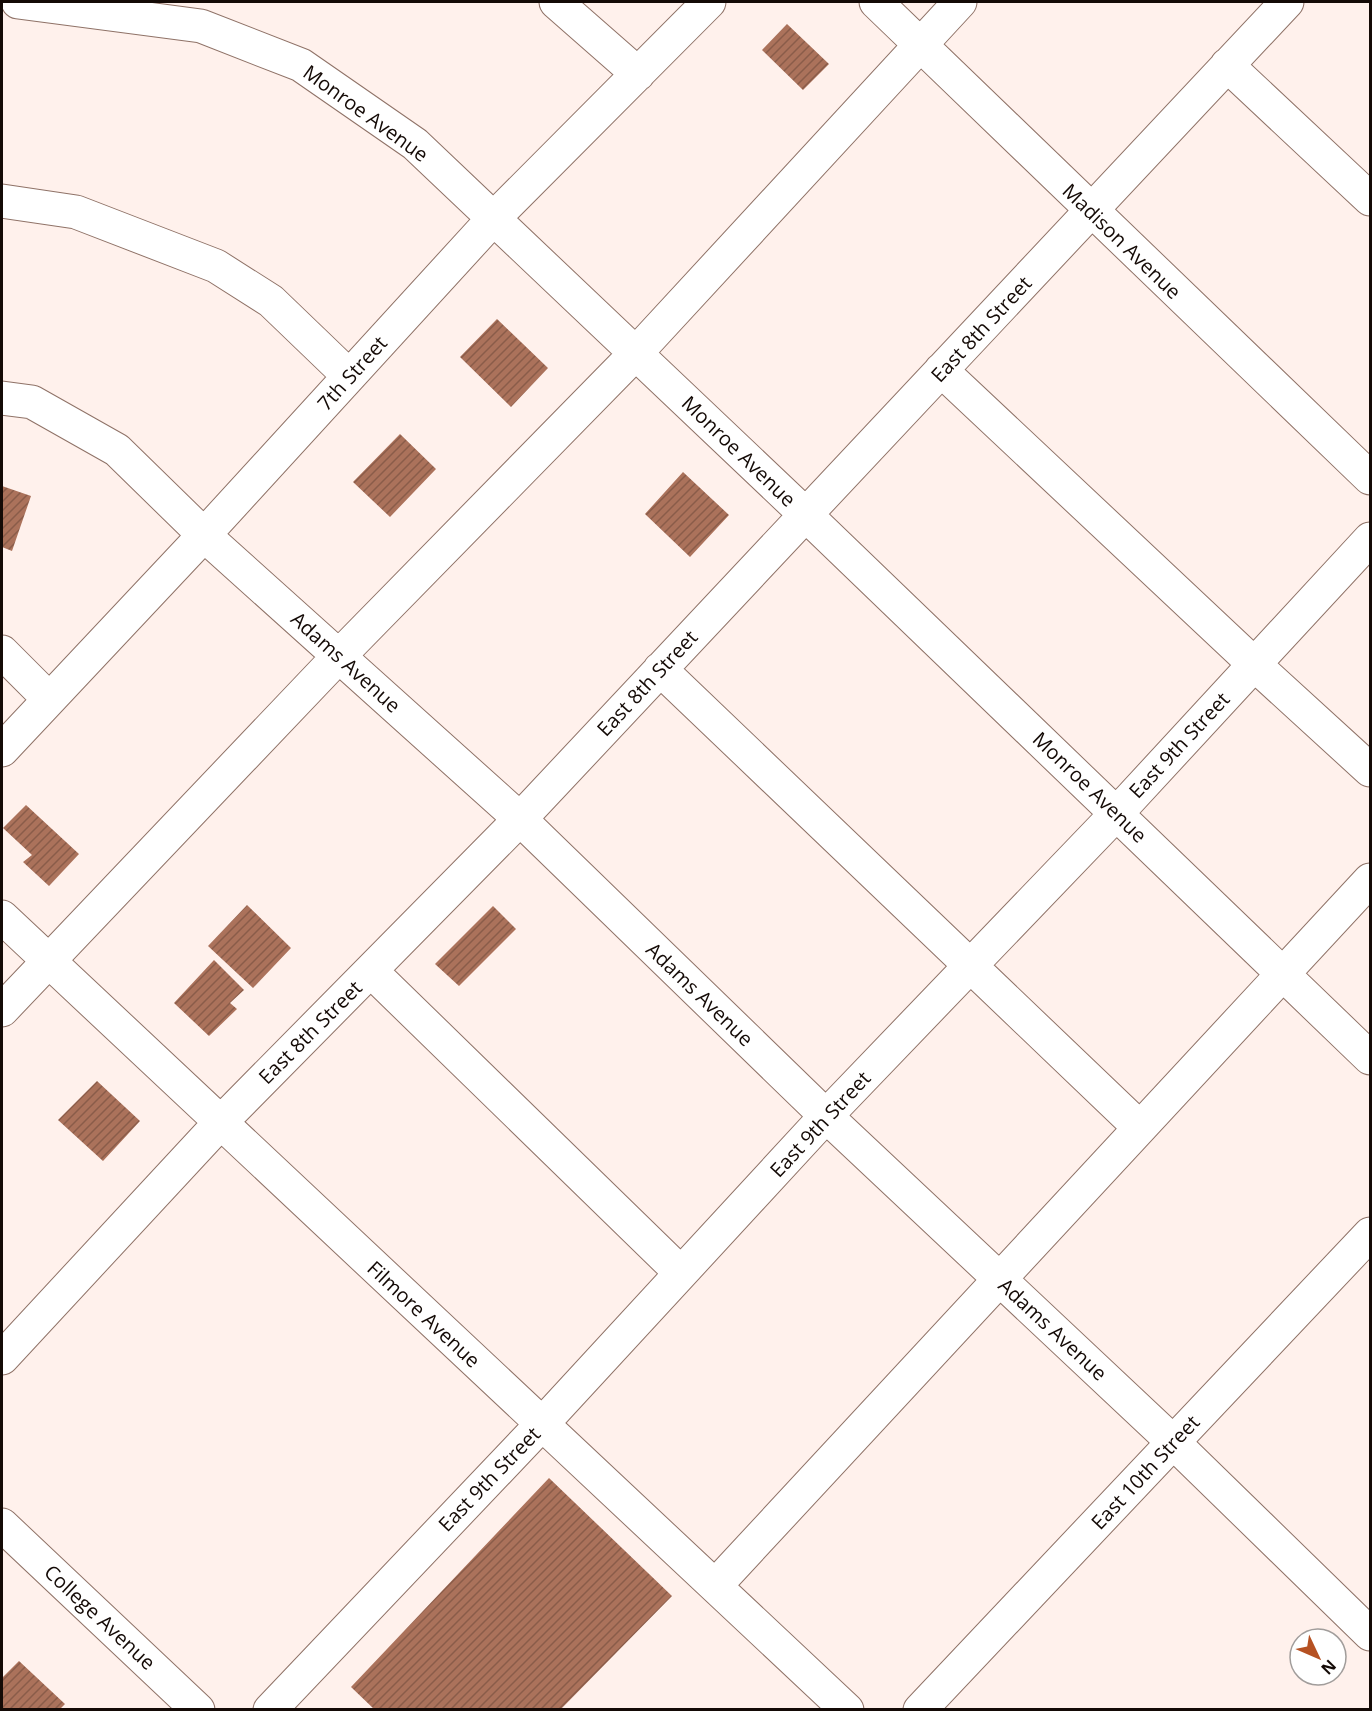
<svg xmlns="http://www.w3.org/2000/svg" width="1372" height="1711" viewBox="0 0 1372 1711" font-family="'Open Sans',sans-serif">
<style>
.building{fill:url(#building-hatch)}
.lines{fill:none;stroke-linecap:round;stroke-linejoin:round}
.minor-casing{stroke:#8f7267;stroke-width:35}
.major-casing{stroke:#8f7267;stroke-width:35}
.minor{stroke:#fff;stroke-width:33}
.major{stroke:#fff;stroke-width:33}
.labels{text-anchor:middle;dominant-baseline:central;stroke-width:4.5;stroke-linejoin:round;paint-order:stroke}
.street-label{font-size:20px;fill:#140a06;stroke:#fff}
</style>
<defs>
<pattern id="building-hatch" width="6" height="6" patternUnits="userSpaceOnUse" patternTransform="scale(1.5)"><rect width="6" height="6" fill="#ab725b"/><path d="M-1 1l2-2M0 6l6-6M5 7l2-2" fill="none" stroke="#8a5c49"/></pattern>
</defs>
<rect width="100%" height="100%" fill="#fff1ec"/>
<path class="building" d="M787 24 829 64 803 90 762 50Z
M497 319 548 368 511 407 460 357Z
M400 434 436 469 390 517 353 482Z
M683 472 729 515 690 557 645 514Z
M2 486 31 496 12 551 2 547Z
M26 805 79 854 49 886 23 862 32 855 3 828Z
M247 905 291 948 253 988 208 946Z
M493 906 516 929 459 986 435 964Z
M214 960 244 990 230 1003 237 1009 209 1036 174 1003Z
M97 1081 140 1121 103 1161 58 1120Z
M549 1478 672 1596 560 1710H375L351 1687Z
M19 1661 65 1704 59 1710H2V1678Z"/>
<g class="lines">
<defs>
<path id="minor" d="M18 2 201 26 301 65 415 144 805 514 1370 1058
M556 2 638 74
M876 2 1370 478
M1227 65 1370 199
M2 201 76 212 216 266 271 301 349 376
M941 370 1254 664 1370 770
M2 398 32 402 117 450 204 535 520 819 826 1116 1173 1442 1370 1634
M2 652 49 699
M660 669 1139 1127
M2 750 204 535 494 218 709 2
M2 917 847 1710
M371 971 681 1273
M2 1010 339 656 636 353 960 2
M2 1358 220 1123 520 819 1287 2
M2 1525 198 1710
M715 1586 1370 880
M270 1710 542 1424 826 1116 1117 813 1370 539"/>
<path id="major" d="M920 1710 1370 1234"/>
</defs>
<use href="#minor" class="minor-casing"/>
<use href="#major" class="major-casing"/>
<use href="#minor" class="minor"/>
<use href="#major" class="major"/>
</g>
<g class="labels">
<g class="street-label">
<text transform="translate(366 113) rotate(36)">Monroe Avenue</text>
<text transform="translate(1122 241) rotate(44)">Madison Avenue</text>
<text transform="translate(981 329) rotate(-47)">East 8th Street</text>
<text transform="translate(352 373) rotate(-48)">7th Street</text>
<text transform="translate(739 451) rotate(44)">Monroe Avenue</text>
<text transform="translate(346 662) rotate(42)">Adams Avenue</text>
<text transform="translate(647 683) rotate(-47)">East 8th Street</text>
<text transform="translate(1179 745) rotate(-47)">East 9th Street</text>
<text transform="translate(1090 787) rotate(44)">Monroe Avenue</text>
<text transform="translate(700 994) rotate(44)">Adams Avenue</text>
<text transform="translate(310 1032) rotate(-45)">East 8th Street</text>
<text transform="translate(820 1124) rotate(-47)">East 9th Street</text>
<text transform="translate(424 1314) rotate(43)">Filmore Avenue</text>
<text transform="translate(1053 1329) rotate(43)">Adams Avenue</text>
<text transform="translate(1145 1472) rotate(-47)">East 10th Street</text>
<text transform="translate(489 1479) rotate(-46)">East 9th Street</text>
<text transform="translate(100 1617) rotate(43)">College Avenue</text>
</g>
</g>
<rect width="1372" height="1711" fill="none" stroke="#140a06" stroke-width="6"/>
<g transform="translate(1318 1657) rotate(134)"><circle r="28" fill="#ffffff" stroke="#a19d9b" stroke-width="1.5"/>
<path d="M0-4.5L10 22L0 15L-10 22Z" fill="#b65122"/>
<text y="-9" font-size="16" font-weight="bold" text-anchor="middle" fill="#140a06">N</text>
</g>
</svg>
